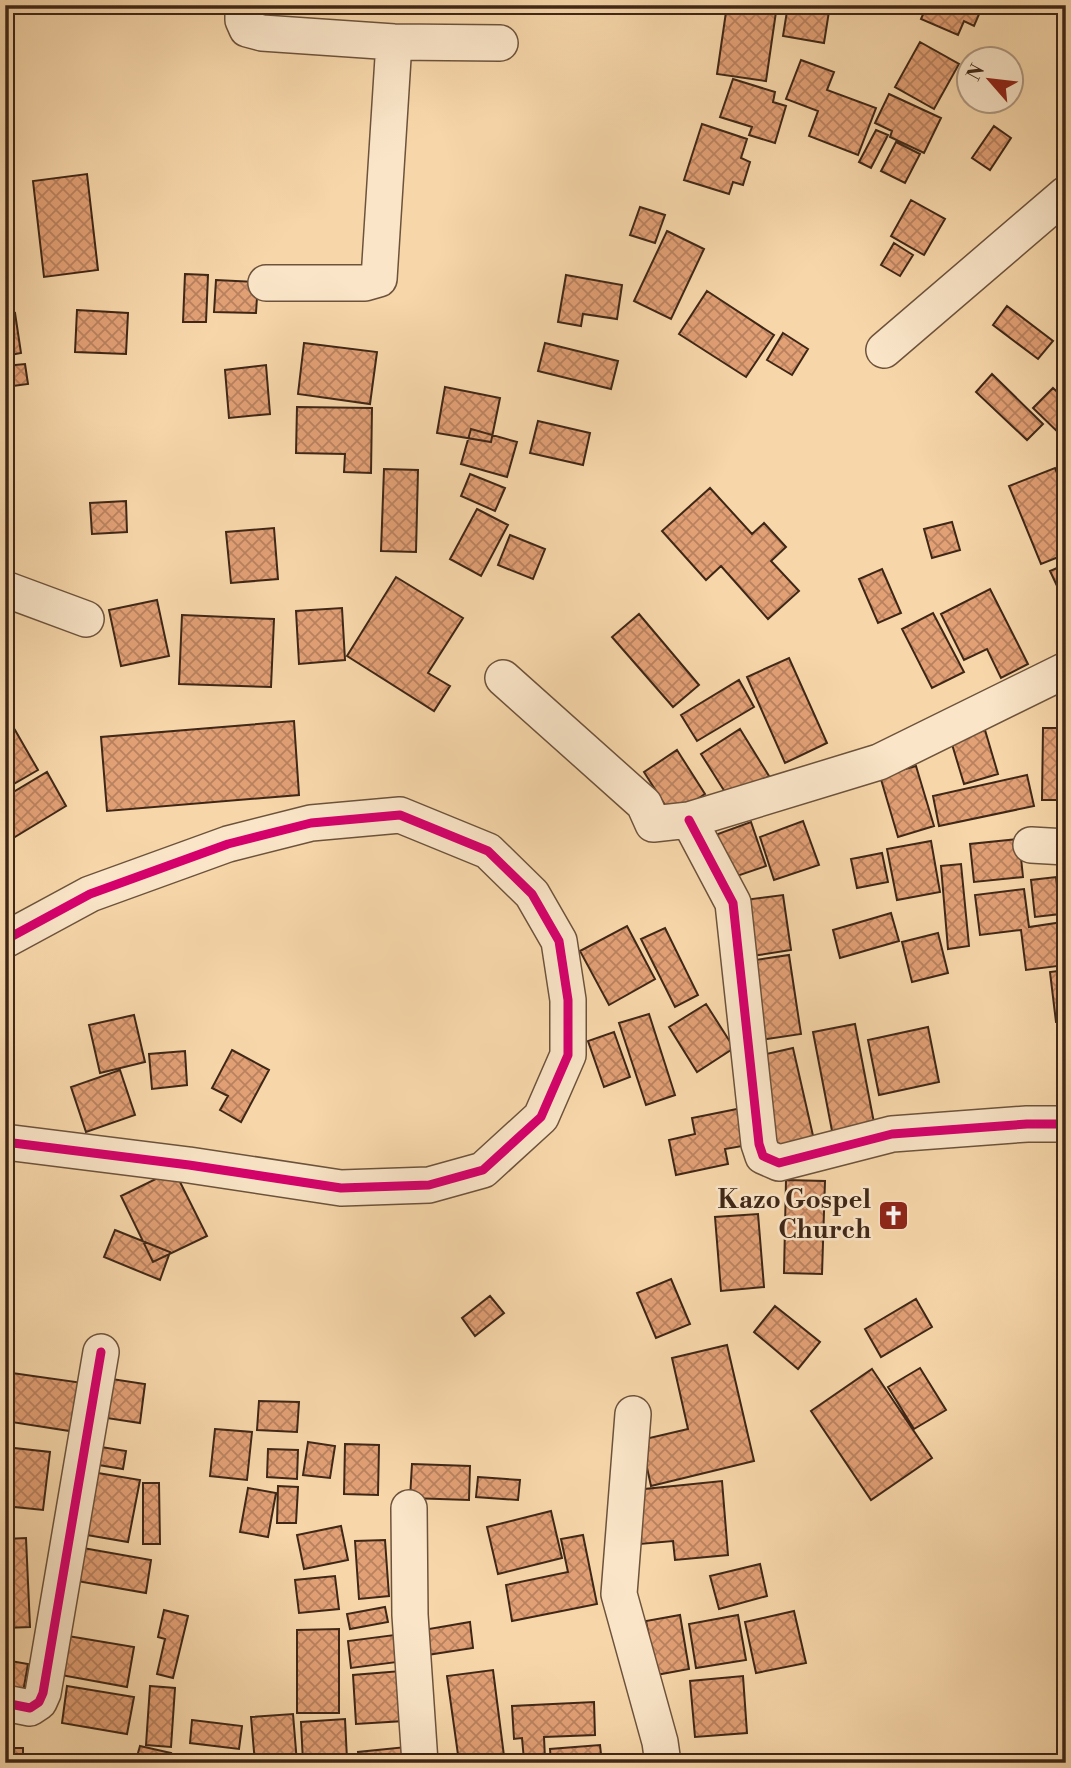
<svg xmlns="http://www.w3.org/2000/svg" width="1071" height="1768" viewBox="0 0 1071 1768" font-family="'Libre Bodoni',serif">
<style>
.building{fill:url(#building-cross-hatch);stroke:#3f2717;stroke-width:2}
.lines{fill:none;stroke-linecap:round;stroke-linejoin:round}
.street-casing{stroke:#6d533c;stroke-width:38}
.street{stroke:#fae5c8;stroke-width:35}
.cycleway-casing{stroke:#fae5c8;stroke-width:13}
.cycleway{stroke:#d6006c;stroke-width:9}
.labels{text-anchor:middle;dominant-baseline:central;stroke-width:5;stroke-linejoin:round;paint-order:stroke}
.poi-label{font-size:26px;font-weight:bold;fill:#3f2717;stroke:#fae5c8;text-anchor:end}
</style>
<defs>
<pattern id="building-cross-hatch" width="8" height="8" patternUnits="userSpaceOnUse" patternTransform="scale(1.75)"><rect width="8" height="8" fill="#e2a075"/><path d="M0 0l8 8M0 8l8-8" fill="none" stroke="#b9825f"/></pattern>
</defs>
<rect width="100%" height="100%" fill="#f7d7aa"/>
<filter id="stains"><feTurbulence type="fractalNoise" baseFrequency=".00286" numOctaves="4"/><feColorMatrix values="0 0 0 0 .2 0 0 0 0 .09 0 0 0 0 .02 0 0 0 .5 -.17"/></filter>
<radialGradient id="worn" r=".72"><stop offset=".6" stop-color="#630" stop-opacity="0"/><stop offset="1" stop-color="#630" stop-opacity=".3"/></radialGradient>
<path class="building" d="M727 5H777L766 81 717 74Z
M788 5H830L824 43 783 36Z
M927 5H983L974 26 964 21 958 35 921 19Z
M920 42 959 64 934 109 895 87Z
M801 60 834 72 827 90 876 108 858 155 809 136 818 111 786 99Z
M733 79 775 92 773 102 786 106 775 143 749 135 752 127 720 117Z
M889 94 941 118 924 153 890 137 892 131 875 123Z
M702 124 747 139 741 158 750 162 743 185 733 182 729 194 684 180Z
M994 126 1011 138 990 170 972 158Z
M876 130 888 135 871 168 859 162Z
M896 142 920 154 905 183 881 171Z
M87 174 98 270 44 277 33 181Z
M911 200 945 219 924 255 891 236Z
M640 207 665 215 655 243 630 235Z
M667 231 704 249 671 319 634 301Z
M894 243 913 255 900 276 881 265Z
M185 274 208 275 206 322H183Z
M566 275 622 285 617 319 583 314 581 326 558 322Z
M216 280 258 282 256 313 214 312Z
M707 291 774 335 746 377 679 334Z
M1007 306 1053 341 1038 359 993 325Z
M77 310 128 313 126 354 75 352Z
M15 313 21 353 5 356V315Z
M783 333 808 349 792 375 767 360Z
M304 343 377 352 370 404 298 394Z
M545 343 618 361 611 389 538 371Z
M25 364 28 384 5 387V366Z
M266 365 270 414 229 418 225 370Z
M992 374 1043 424 1027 440 976 392Z
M445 387 500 398 491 442 437 433Z
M1053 388 1066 400V440L1033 408Z
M297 407 372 408 371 473 344 472 345 454 296 453Z
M538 421 590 433 583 465 530 453Z
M471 429 517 442 507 477 461 464Z
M1055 468 1066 497V554L1041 564 1009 486Z
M384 469 418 470 416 552 381 551Z
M470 474 505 488 495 511 461 496Z
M710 488 752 534 764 523 786 547 771 561 799 591 768 619 721 566 706 580 662 531Z
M126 501 127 532 92 534 90 503Z
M477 509 508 525 481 576 450 559Z
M952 522 960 550 932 558 924 529Z
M274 528 278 579 231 583 226 532Z
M510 535 545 549 533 579 498 565Z
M1066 564V605L1050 571Z
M882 569 901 613 878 623 859 579Z
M396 577 463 618 428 673 450 686 434 711 347 656Z
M990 589 1028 664 1001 678 987 649 964 660 941 614Z
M157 600 169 656 121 666 109 610Z
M342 608 345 660 299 664 296 611Z
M933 613 964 672 932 688 902 629Z
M639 614 699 685 673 707 612 637Z
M182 615 274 619 271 687 179 684Z
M789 658 827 743 785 763 747 677Z
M739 680 754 707 697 741 681 715Z
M294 721 299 795 107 811 101 737Z
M1043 728H1066V800H1042Z
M740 729 769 776 730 800 701 754Z
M15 730 38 770 5 789V736Z
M985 730 998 774 964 784 951 741Z
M677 750 705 794 672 816 644 772Z
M916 766 934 826 898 837 880 776Z
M47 772 66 806 5 843V797Z
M1027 775 1034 806 939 826 933 796Z
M803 821 819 865 774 880 760 837Z
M751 822 766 866 731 878 715 835Z
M1019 839 1023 877 974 882 970 844Z
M931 841 940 892 897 900 887 849Z
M882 853 888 882 857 888 851 859Z
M961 864 969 946 948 949 941 866Z
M1056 877 1060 914 1035 917 1031 880Z
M1024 889 1029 927 1063 922 1066 965 1026 970 1021 930 980 935 975 895Z
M783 895 791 950 752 956 744 900Z
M891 913 899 941 840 958 833 930Z
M627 926 655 979 609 1005 580 951Z
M665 928 698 995 675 1007 641 939Z
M938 933 948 973 912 982 902 942Z
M789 955 801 1034 760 1040 749 961Z
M1066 970V1021L1056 1022 1050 972Z
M706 1004 734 1048 697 1072 669 1027Z
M649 1014 675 1095 646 1105 619 1023Z
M134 1015 145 1062 100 1073 89 1025Z
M855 1024 875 1128 833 1136 813 1032Z
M928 1027 939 1082 879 1095 868 1040Z
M614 1032 630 1077 604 1087 588 1041Z
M793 1048 814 1140 773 1150 753 1057Z
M232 1050 269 1070 241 1122 220 1110 228 1096 212 1088Z
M185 1051 187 1085 152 1089 149 1054Z
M120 1070 135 1115 86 1132 71 1087Z
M742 1108 748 1145 725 1149 728 1164 676 1175 669 1140 695 1134 692 1118Z
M174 1170 207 1236 153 1262 121 1196Z
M786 1180 825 1181 822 1274 784 1273Z
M758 1214 764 1287 721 1291 715 1217Z
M115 1230 170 1252 160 1280 104 1257Z
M671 1279 690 1324 656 1338 637 1293Z
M490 1296 504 1313 475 1336 462 1318Z
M916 1299 932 1327 881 1357 865 1329Z
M775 1306 820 1342 798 1369 754 1332Z
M5 1331 14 1332 9 1367 5 1366Z
M727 1345 754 1461 651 1486 641 1440 688 1429 672 1358Z
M920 1368 946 1410 914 1429 888 1387Z
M872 1369 932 1458 871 1500 811 1411Z
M5 1372 83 1383 76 1432 5 1421Z
M105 1378 145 1384 140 1423 100 1417Z
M259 1401 299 1402 297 1432 257 1430Z
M215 1429 252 1432 247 1480 210 1476Z
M308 1442 335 1446 330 1478 303 1475Z
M345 1444 379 1445 378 1495 344 1494Z
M89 1445 126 1451 123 1469 86 1463Z
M5 1447 50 1452 43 1510 5 1506Z
M268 1449 298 1450 297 1479 267 1477Z
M412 1464 470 1466 469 1500 410 1498Z
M86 1471 140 1480 128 1542 75 1533Z
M478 1477 520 1480 518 1500 476 1497Z
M722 1481 728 1555 675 1560 673 1541 640 1544 635 1490Z
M143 1483H159L160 1544H143Z
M278 1486 298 1487 296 1523H277Z
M248 1488 276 1493 268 1537 240 1532Z
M551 1511 562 1558 498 1574 487 1527Z
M341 1526 348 1560 304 1569 297 1535Z
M583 1535 597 1604 512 1621 506 1585 568 1572 561 1539Z
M26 1538 30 1627 5 1628V1539Z
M385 1540 389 1596 359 1599 355 1541Z
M83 1548 151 1560 146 1593 77 1581Z
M760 1564 767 1596 719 1609 710 1576Z
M335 1576 339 1609 299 1613 295 1580Z
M385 1607 388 1622 350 1629 347 1614Z
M164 1610 188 1616 173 1678 157 1674 165 1639 158 1637Z
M794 1611 806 1663 756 1673 745 1622Z
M680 1615 689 1669 656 1675 646 1621Z
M738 1615 746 1660 696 1668 689 1624Z
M470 1622 473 1648 427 1655 423 1630Z
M339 1629V1713H297V1630Z
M402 1634 405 1661 351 1668 348 1641Z
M68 1636 134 1647 127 1687 61 1675Z
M5 1660 28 1664 22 1698 5 1695Z
M493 1670 504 1756 459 1762 447 1676Z
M401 1671 404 1721 356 1724 353 1675Z
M743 1676 747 1733 695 1737 690 1681Z
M67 1686 134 1697 127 1734 62 1723Z
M150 1686 175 1688 171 1747 146 1745Z
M594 1702 595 1735 544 1737 545 1759 524 1760 522 1738 514 1739 512 1706Z
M293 1714 297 1763H255L251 1717Z
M345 1719 347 1759 303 1762 301 1722Z
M192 1720 242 1726 239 1749 190 1743Z
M600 1745 602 1763H551L550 1749Z
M140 1746 171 1753 168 1763H150L136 1760Z
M406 1747 407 1763H359L358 1752Z
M5 1748H23V1763H5Z"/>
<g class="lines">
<defs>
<path id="street" d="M243 5V20L247 29 262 33 394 42 500 43
M266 283H365L379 279 394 42
M884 350 1066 194
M5 589 86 619
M503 678 644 804 653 824 689 820 879 762 1066 670
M689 820 733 903 759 1144 763 1156 779 1163 892 1134 1027 1124H1066
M1031 845 1066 847
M5 940 90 894 228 844 311 823 400 815 488 851 532 894 559 941 568 1000V1055L541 1117 483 1170 429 1185 341 1188 189 1165 5 1142
M633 1414 619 1594 660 1742 663 1763
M409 1508 410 1615 420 1763
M5 1703 30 1708 39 1702 43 1693 101 1352"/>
</defs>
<use href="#street" class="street-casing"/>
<use href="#street" class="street"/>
<defs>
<path id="cycleway" d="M689 820 733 903 759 1144 763 1156 779 1163 892 1134 1027 1124H1066
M5 940 90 894 228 844 311 823 400 815 488 851 532 894 559 941 568 1000V1055L541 1117 483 1170 429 1185 341 1188 189 1165 5 1142
M5 1703 30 1708 39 1702 43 1693 101 1352"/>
</defs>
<use href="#cycleway" class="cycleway-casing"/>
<use href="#cycleway" class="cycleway"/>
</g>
<defs>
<symbol id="church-square" viewBox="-11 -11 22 22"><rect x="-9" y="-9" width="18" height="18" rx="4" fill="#8f2418" stroke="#fae5c8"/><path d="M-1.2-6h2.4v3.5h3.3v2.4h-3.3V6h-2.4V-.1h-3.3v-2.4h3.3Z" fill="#fff"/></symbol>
</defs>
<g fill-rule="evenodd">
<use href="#church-square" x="876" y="1198" width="35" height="35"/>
</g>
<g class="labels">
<g class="poi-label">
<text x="871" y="1200">Kazo Gospel<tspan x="871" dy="30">Church</tspan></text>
</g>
</g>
<rect width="1071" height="1768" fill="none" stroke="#f7d7aa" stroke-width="28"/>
<rect x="7" y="7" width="1057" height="1754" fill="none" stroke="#3f2717" stroke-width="3.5"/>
<rect x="14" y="14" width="1043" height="1740" fill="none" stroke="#3f2717" stroke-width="2"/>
<g transform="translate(990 80) rotate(298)"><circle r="33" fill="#fae5c8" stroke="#af9981" stroke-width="2"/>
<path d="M0-5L12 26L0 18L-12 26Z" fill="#8f2418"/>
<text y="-10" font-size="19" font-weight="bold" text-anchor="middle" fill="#3f2717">N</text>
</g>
<rect width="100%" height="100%" filter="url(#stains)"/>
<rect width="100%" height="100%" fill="url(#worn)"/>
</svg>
